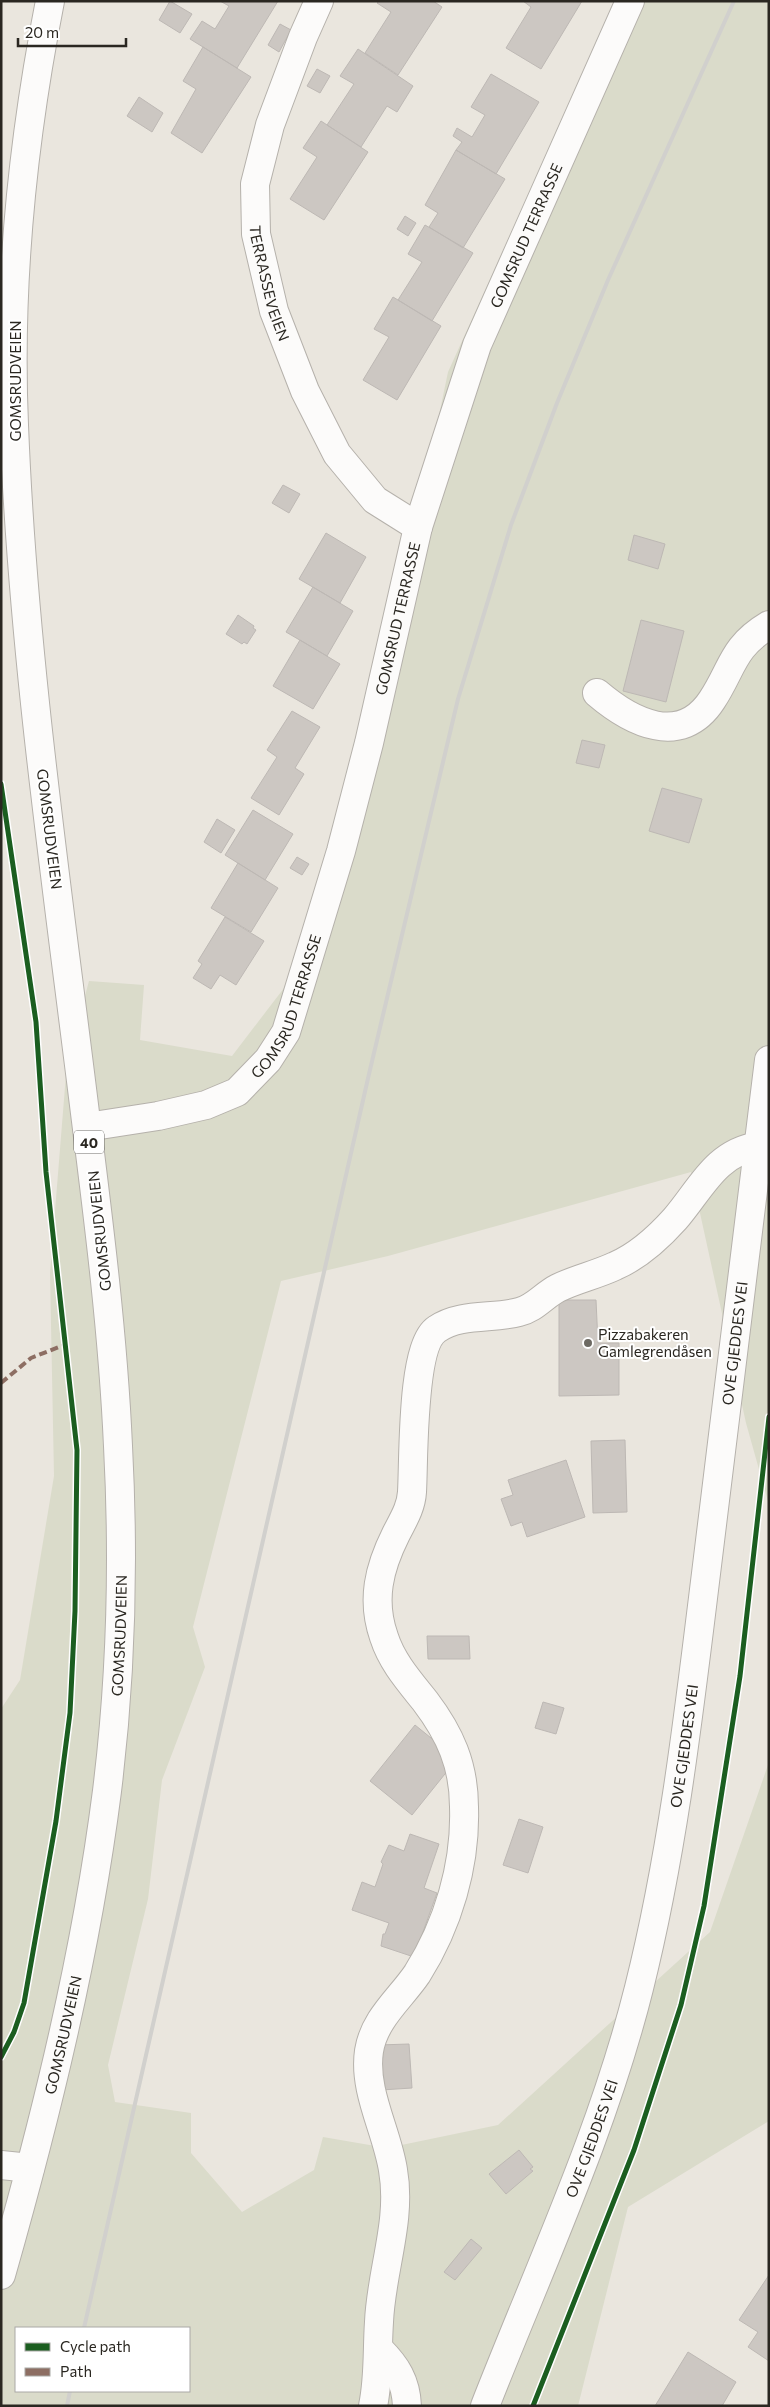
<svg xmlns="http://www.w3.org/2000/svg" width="770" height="2407" viewBox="0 0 770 2407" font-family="Commissioner,sans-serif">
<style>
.green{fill:#dadbca;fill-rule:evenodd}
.building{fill:#ccc7c2;stroke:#bdb8b4}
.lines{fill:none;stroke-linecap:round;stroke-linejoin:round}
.minor-casing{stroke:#b5b1ab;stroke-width:30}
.major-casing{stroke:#b5b1ab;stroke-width:30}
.minor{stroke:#fcfbfa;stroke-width:28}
.major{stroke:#fcfbfa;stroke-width:28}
.rail{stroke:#d1d0cd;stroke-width:4}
.quiet{stroke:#8d6e63;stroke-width:4;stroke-dasharray:8 4;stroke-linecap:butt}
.cycleway-casing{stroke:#fff;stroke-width:8}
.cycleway{stroke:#1b5e20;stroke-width:5}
.poi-dot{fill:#6d6a63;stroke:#fff;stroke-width:2}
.labels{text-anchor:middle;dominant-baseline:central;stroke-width:4;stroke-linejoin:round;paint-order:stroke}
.shield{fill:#fff;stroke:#6a6864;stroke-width:1}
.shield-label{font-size:14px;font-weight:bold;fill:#2a2721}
.street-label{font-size:15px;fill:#2a2721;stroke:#fff}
.poi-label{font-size:15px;fill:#2a2721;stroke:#fff;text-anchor:start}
</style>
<rect width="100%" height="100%" fill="#eae6de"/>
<path class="green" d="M623 1H769V1505L746 1423 691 1172 388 1256 281 1281 193 1627 205 1667 162 1780 148 1899 108 2065 115 2102 191 2113V2153L242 2212 314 2170 323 2137 387 2148 498 2125 710 1932 769 1762V2121L628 2207 578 2406H1V1709L20 1680 54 1476 50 1273 67 1062 89 981 144 985 140 1040 232 1056 284 988 291 967 354 765 407 569 448 372 531 189ZM16 2328H189V2391H16Z"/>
<path class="building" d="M170 1 192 14 180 33 159 20Z
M220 1H278L237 68 190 39 202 21 215 29 229 6Z
M379 1H433L442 7 398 75 365 53 391 12 377 3Z
M523 1H582L541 69 506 48 531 7Z
M280 24 291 30 279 52 268 45Z
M203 47 251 77 202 153 171 133 196 89 183 81Z
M358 49 413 86 397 112 387 106 361 147 327 125 354 84 340 76Z
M317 69 330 76 320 93 307 86Z
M491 74 539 102 496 174 456 150 462 142 453 136 457 128 472 137 485 115 471 107Z
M139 97 163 113 152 132 127 116Z
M321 121 368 152 324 220 290 199 317 157 303 148Z
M456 150 505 179 463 248 429 227 438 213 425 205Z
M405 216 416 223 408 236 397 229Z
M425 225 473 253 432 321 398 300 422 262 408 254Z
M393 297 441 326 397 400 363 380 389 337 374 329Z
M283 485 300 494 289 513 272 503Z
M326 533 366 557 340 603 299 579Z
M634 535 665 544 658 569 628 560Z
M313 587 353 611 327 656 286 632Z
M238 615 254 626 253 628 256 630 247 644 244 642 242 644 226 634Z
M641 620 684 631 666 702 623 691Z
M300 640 340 664 313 709 273 686Z
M292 711 320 727 295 768 304 774 279 815 251 798 277 757 267 750Z
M582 740 605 745 599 768 576 763Z
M662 788 702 799 689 843 649 831Z
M253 810 293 834 265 880 225 855Z
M217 819 235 830 221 853 204 842Z
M297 857 309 864 302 875 290 868Z
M238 863 278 888 251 932 211 908Z
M225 917 264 941 236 985 220 975 211 989 193 978 202 964 198 961Z
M559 1300H596L598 1343H619V1395L559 1396Z
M625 1440 627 1512 593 1513 591 1441Z
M566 1460 585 1517 527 1537 522 1522 511 1526 501 1499 513 1495 508 1480Z
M427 1636H469L470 1659H428Z
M543 1702 564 1708 556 1734 535 1728Z
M415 1725 457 1759 412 1815 370 1781Z
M519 1819 543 1827 528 1873 503 1865Z
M410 1834 439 1844 424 1888 437 1893 414 1957 381 1946 383 1934H385L389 1923 352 1910 362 1882 375 1887 383 1864 381 1862 389 1845 404 1851Z
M409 2044 412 2088 381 2090 378 2045Z
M519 2150 533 2167 530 2169 533 2171 506 2194 489 2174Z
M471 2239 482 2248 455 2280 444 2272Z
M769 2275V2361L748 2347 758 2332 739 2320Z
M688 2352 736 2382 722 2406H655Z"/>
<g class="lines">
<defs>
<g id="minor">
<path id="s1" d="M319 1 303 37 270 125 255 184 256 234 274 311 305 391 337 454 375 500 418 527"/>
<path d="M597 693C631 722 681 748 712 700 733 668 732 647 769 625"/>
<path id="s2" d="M87 1127 158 1116 206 1105 237 1092 268 1060 286 1032 341 851 369 743 418 527 477 345 630 1"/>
<path d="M1 2165 30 2168"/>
<path d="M380 2350C396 2366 406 2381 407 2406"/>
<path d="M373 2406C379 2377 377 2351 379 2322 381 2271 402 2221 393 2170 387 2131 363 2091 369 2051 374 2019 400 1999 417 1974 448 1925 466 1865 464 1807 464 1765 450 1734 425 1701 409 1681 392 1662 384 1637 371 1600 379 1568 396 1534 403 1520 411 1508 412 1492 414 1459 411 1346 437 1329 460 1313 493 1319 519 1312 534 1309 544 1295 558 1288 576 1279 596 1275 615 1266 638 1256 658 1238 675 1219 701 1189 715 1153 758 1146"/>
<path id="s3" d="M485 2406C539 2268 603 2132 639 1988 671 1860 687 1729 703 1598 726 1419 746 1239 769 1060"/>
</g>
<g id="major">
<path id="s4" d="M1 2275C46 2117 86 1955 107 1791 121 1678 124 1560 118 1446 113 1335 99 1224 85 1113 57 885 23 656 14 425 8 286 23 138 50 1"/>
</g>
</defs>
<use href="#minor" class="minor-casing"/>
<use href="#major" class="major-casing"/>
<use href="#minor" class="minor"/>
<use href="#major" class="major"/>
<path class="rail" d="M84 2328 369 1074 458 699 511 525 557 403 608 280 734 1
M67 2406 70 2391"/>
<path class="quiet" d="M1 1383 31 1358 64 1345"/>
<defs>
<path id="cycleway" d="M1 784 36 1022 46 1172 77 1450 75 1611 70 1713 56 1821 24 2003 14 2032 1 2057
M533 2406 634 2150 681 2005 704 1906 740 1676 769 1417"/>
</defs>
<use href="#cycleway" class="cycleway-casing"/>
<use href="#cycleway" class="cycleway"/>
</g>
<circle class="poi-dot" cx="588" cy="1343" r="5"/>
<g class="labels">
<rect class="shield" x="74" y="1130.5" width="30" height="23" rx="4"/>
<g class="shield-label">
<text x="89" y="1142">40</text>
</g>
<g class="street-label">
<text stroke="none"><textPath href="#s2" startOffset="1066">GOMSRUD TERRASSE</textPath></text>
<text stroke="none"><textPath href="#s1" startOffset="295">TERRASSEVEIEN</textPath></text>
<text transform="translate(15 381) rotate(-90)">GOMSRUDVEIEN</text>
<text stroke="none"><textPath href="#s2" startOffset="661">GOMSRUD TERRASSE</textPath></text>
<text transform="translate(50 829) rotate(83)">GOMSRUDVEIEN</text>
<text stroke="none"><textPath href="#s2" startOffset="256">GOMSRUD TERRASSE</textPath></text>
<text transform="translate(99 1231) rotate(-96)">GOMSRUDVEIEN</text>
<text stroke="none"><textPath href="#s3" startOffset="1098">OVE GJEDDES VEI</textPath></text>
<text stroke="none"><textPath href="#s4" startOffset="652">GOMSRUDVEIEN</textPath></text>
<text stroke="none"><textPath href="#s3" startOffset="692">OVE GJEDDES VEI</textPath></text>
<text stroke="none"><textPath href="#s4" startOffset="248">GOMSRUDVEIEN</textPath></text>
<text stroke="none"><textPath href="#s3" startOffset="288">OVE GJEDDES VEI</textPath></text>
</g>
<g class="poi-label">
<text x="598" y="1334">Pizzabakeren<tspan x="598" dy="17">Gamlegrendåsen</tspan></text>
</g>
</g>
<rect width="770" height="2407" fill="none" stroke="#2a2721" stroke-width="5"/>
<rect x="15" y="2327" width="175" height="65" fill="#ffffff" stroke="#aaa9a6"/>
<rect x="25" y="2343" width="25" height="8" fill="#1b5e20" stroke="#aaa9a6"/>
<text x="60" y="2352" font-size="15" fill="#2a2721">Cycle path</text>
<rect x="25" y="2368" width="25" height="8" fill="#8d6e63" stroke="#aaa9a6"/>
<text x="60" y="2377" font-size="15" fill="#2a2721">Path</text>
<path d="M18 38v8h108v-8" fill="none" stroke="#2a2721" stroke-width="2.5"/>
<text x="25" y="38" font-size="15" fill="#2a2721" stroke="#ffffff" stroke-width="4" paint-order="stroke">20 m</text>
</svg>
